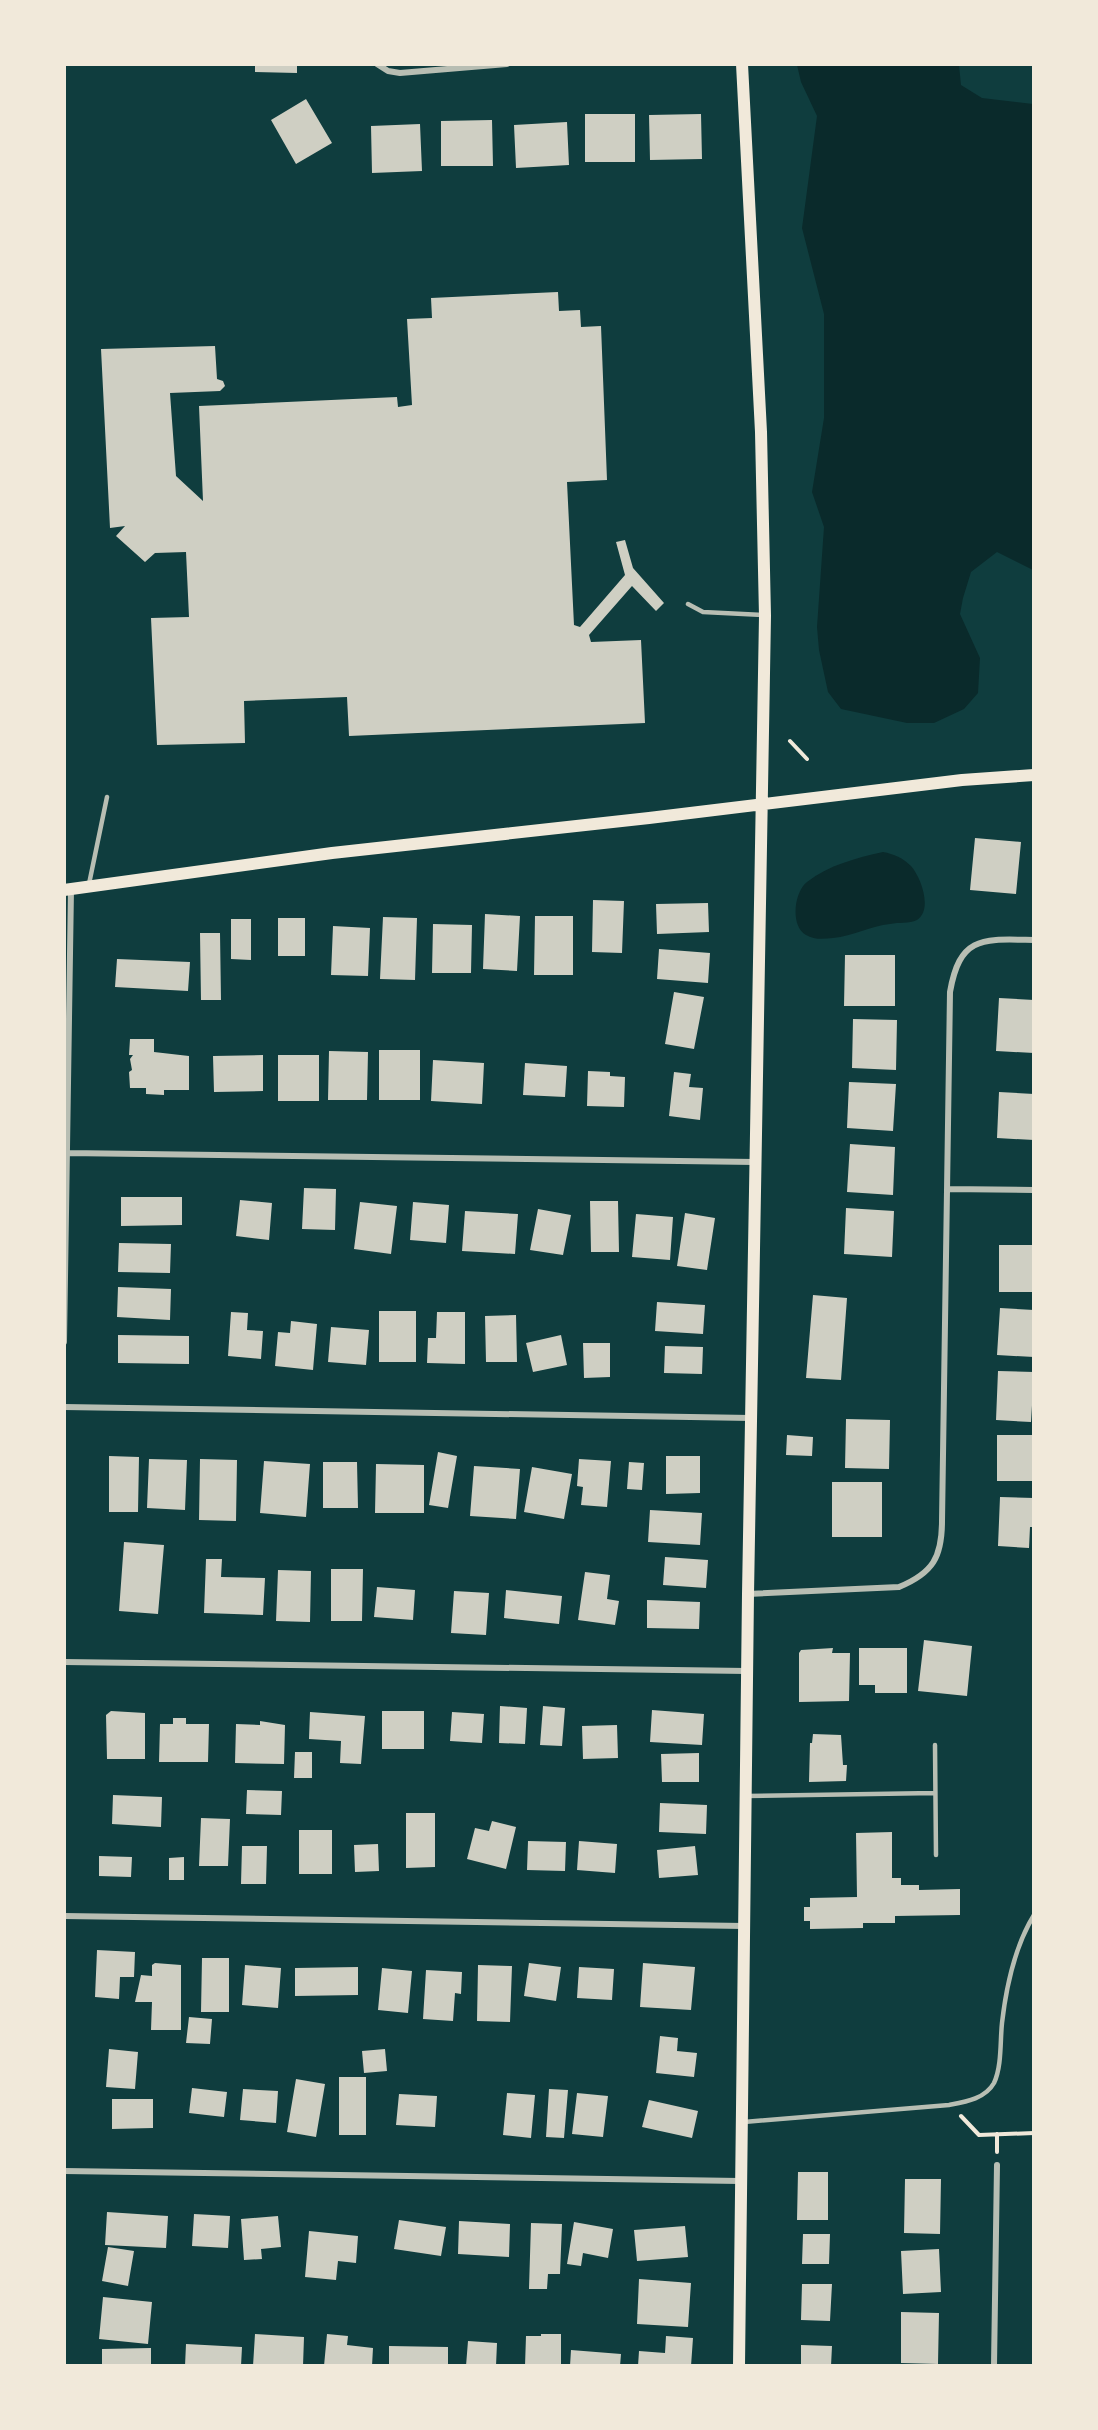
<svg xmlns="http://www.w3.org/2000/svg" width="1098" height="2430" viewBox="0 0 1098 2430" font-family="Helvetica,sans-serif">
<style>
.water{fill:#0a2a2b}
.building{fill:#cfcfc3}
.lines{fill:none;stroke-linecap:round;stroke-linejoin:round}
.path{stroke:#f1e9da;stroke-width:4}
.service{stroke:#b8beb3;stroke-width:4.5}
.minor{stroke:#b8beb3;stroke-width:6}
.secondary{stroke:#f1e9da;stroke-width:12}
</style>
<rect width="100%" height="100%" fill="#0f3d3e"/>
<path class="water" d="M797 65H959L961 85 982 98 1033 104V570L997 552 971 572 963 598 960 614 980 658 978 693 964 709 934 723H907L841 709 828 692 819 650 817 627 824 527 812 492 824 418V314L802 228 817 116 801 82Z
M883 852C894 854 903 858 911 866 921 877 933 910 917 920 909 924 899 922 890 924 871 926 853 936 833 938 824 939 814 940 806 935 790 926 794 892 807 882 829 865 856 858 883 852Z"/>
<path class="building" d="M255 64H297V73L255 72Z
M306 99 332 143 296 164 271 120Z
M585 114H635V162H585Z
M701 114 702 159 650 160 649 115Z
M492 120 493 166H441V121Z
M567 122 569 165 516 168 514 125Z
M420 124 422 171 372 173 371 126Z
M558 292 559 311 580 310 581 327 601 326 607 480 567 482 574 625 580 627 625 575 616 542 625 540 633 568 664 603 656 611 632 586 589 635 591 642 641 640 645 723 349 736 347 697 244 701 245 743 157 745 151 618 189 617 186 552 155 553 145 562 116 536 125 526 110 528 101 349 215 346 217 379 223 381 225 386 220 391 170 393 176 476 203 501 199 406 397 397 398 407 412 405 407 319 432 318 431 298Z
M975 838 1021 842 1016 894 970 890Z
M593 900 624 901 622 953 592 952Z
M708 903 709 932 657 934 656 904Z
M485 914 520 916 517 971 483 969Z
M535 916H573V975H534Z
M383 917 417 918 415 980 380 979Z
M278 918H305V956H278Z
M231 919H251V960L231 959Z
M433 924 472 925 471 973H432Z
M333 926 370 928 368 976 331 975Z
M200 933H220L221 1000H201Z
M659 949 710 953 708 983 657 979Z
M845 955H895V1006H844Z
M117 959 190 962 188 991 115 987Z
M674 992 704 997 694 1049 665 1044Z
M999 998 1034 1000V1053L996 1051Z
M853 1019 897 1020 896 1070 852 1068Z
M130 1039H154V1052L189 1056V1090H164V1095L146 1094V1088H130L129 1072 132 1070 130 1059 133 1055H129Z
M379 1050H420V1100H379Z
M329 1051 368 1052 367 1100H328Z
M263 1055V1091L214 1092 213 1056Z
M278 1055H319V1101H278Z
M433 1060 484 1063 482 1104 431 1101Z
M525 1063 567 1066 565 1097 523 1095Z
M588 1071 610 1072V1076L625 1077 624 1107 587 1106Z
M674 1072 691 1074 689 1087 703 1088 700 1120 669 1116Z
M849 1082 896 1084 893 1131 847 1128Z
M999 1092 1034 1094V1140L997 1138Z
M850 1144 895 1147 893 1195 847 1192Z
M304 1188 336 1189 335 1230 302 1229Z
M121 1197H182V1225L121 1226Z
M240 1200 272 1203 269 1240 236 1236Z
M590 1201H618L619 1252H591Z
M360 1202 397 1206 391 1254 354 1249Z
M413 1202 449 1205 446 1243 410 1240Z
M846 1208 894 1211 892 1257 844 1254Z
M538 1209 571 1215 563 1255 530 1250Z
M465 1211 518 1214 515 1254 462 1251Z
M685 1213 715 1218 707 1270 677 1266Z
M636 1214 673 1217 670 1260 632 1257Z
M119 1243 171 1244 170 1273 118 1272Z
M999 1245H1034V1292H999Z
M118 1287 171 1289 170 1320 117 1317Z
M813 1295 847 1298 841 1380 806 1378Z
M657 1302 705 1305 703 1334 655 1331Z
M1000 1308 1034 1310V1357L997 1355Z
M379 1311H416V1362H379Z
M231 1312 248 1313 247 1330 263 1331 261 1359 228 1356Z
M437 1312H465V1364L427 1363 428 1338H436Z
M516 1315 517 1362H486L485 1316Z
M291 1321 317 1324 313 1370 275 1366 278 1332 290 1333Z
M331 1327 369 1330 366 1365 328 1362Z
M118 1335 189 1336V1364L118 1363Z
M561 1335 567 1365 533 1372 526 1343Z
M583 1343H610V1377L584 1378Z
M665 1346 703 1347 702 1374 664 1373Z
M998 1371 1034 1372 1031 1422 996 1420Z
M846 1419 890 1420 889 1469 845 1468Z
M787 1435 813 1437 812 1456 786 1455Z
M997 1435H1034V1481H997Z
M438 1452 457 1456 448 1508 429 1505Z
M109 1456 139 1457 138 1512H109Z
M666 1456H700V1493L666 1494Z
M149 1459 187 1460 185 1510 147 1508Z
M200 1459 237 1460 236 1521 199 1520Z
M579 1459 611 1461 607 1507 581 1505 583 1487 577 1486Z
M264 1461 310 1464 306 1517 260 1513Z
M323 1462H357L358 1508H323Z
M629 1462 644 1463 642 1490 627 1489Z
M376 1464 424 1465V1513H375Z
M474 1466 520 1469 516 1519 470 1516Z
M532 1467 572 1474 564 1519 524 1512Z
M832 1482H882V1537H832Z
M1000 1497 1034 1498V1527H1030L1029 1548 998 1546Z
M650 1510 702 1513 700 1545 648 1542Z
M124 1542 164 1545 158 1614 119 1611Z
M665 1557 708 1560 706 1588 663 1585Z
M206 1559H222L221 1577 265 1578 263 1615 204 1613Z
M331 1569H363L362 1621H331Z
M278 1570 311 1571 310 1622 276 1621Z
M585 1572 610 1575 607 1599 619 1601 615 1625 578 1620Z
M377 1587 415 1590 413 1620 374 1617Z
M506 1590 562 1596 559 1624 504 1618Z
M454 1591 489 1593 486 1635 451 1633Z
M647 1600 700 1602 699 1629 647 1628Z
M924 1640 972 1646 967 1696 918 1691Z
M833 1648 832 1653H850L849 1701 799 1702V1653L801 1650Z
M859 1648H907V1693H875V1685H859Z
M500 1706 527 1708 525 1744 499 1743Z
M543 1706 565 1708 562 1746 540 1745Z
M652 1710 704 1714 702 1745 650 1742Z
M111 1711 145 1713V1759H107L106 1715Z
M382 1711H424V1749H382Z
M310 1712 365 1716 361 1764 340 1763 341 1741 309 1739Z
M452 1712 484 1714 482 1743 450 1741Z
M173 1718H186V1724H209L208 1762H159L160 1724H173Z
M260 1721 285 1725 284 1764 235 1763 236 1724 260 1725Z
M617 1725 618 1758 583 1759 582 1726Z
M813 1734 841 1735 843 1765H847L846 1781 809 1782 810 1743H812Z
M295 1752H312V1778H294Z
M699 1753V1782H662L661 1754Z
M247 1790 282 1791 281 1815 246 1814Z
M113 1795 162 1797 161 1827 112 1824Z
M660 1803 707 1805 706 1834 659 1832Z
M406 1813H435V1867L406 1868Z
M201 1818 230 1819 228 1866H199Z
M492 1821 516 1827 506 1869 467 1859 475 1828 489 1831Z
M299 1830H332V1874H299Z
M892 1832V1878H901V1885H919V1890L960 1889V1915L895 1916V1923H863V1928L810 1929V1921H804V1907H810V1898L857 1897 856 1833Z
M528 1841 566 1842 565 1871 527 1870Z
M579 1841 617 1844 615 1873 577 1870Z
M378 1844 379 1871 355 1872 354 1845Z
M242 1846H267L266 1884H241Z
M695 1846 698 1875 659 1878 657 1850Z
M99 1856 132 1857 131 1877 99 1876Z
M184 1857V1880H169V1858Z
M97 1950 135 1952 134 1977H120L119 1999 95 1997Z
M202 1958H229V2012H201Z
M155 1963 181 1965V2030H151L152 2002H135L141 1975 152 1976V1965Z
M529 1963 561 1967 556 2001 524 1996Z
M643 1963 695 1967 691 2010 640 2007Z
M245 1965 281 1968 278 2008 242 2005Z
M478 1965 512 1966 510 2022 477 2021Z
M358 1967V1995L295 1996V1968Z
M579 1967 614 1969 612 2000 577 1998Z
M382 1968 412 1971 408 2013 378 2010Z
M426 1970 462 1972 461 1994 455 1993 453 2021 423 2019Z
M189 2017 212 2019 210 2044 186 2043Z
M660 2036 678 2038 677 2051 697 2053 694 2077 656 2073Z
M109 2049 138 2052 135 2089 106 2087Z
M385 2049 387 2071 364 2073 362 2051Z
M339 2077H366V2135H339Z
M296 2079 325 2084 316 2137 287 2132Z
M192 2088 227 2092 224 2117 189 2113Z
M243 2089 278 2091 276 2123 240 2120Z
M549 2089 568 2090 564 2138 546 2137Z
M507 2093 535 2095 531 2138 503 2135Z
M577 2093 608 2096 603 2137 572 2134Z
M399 2094 437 2096 435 2127 396 2125Z
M112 2099H153V2128L112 2129Z
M649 2100 698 2111 692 2138 642 2127Z
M798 2172H828V2220H797Z
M905 2179H941L940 2234 904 2233Z
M107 2212 168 2216 166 2248 105 2245Z
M194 2214 230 2216 228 2248 192 2246Z
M278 2216 281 2247 261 2249 262 2259 244 2260 241 2219Z
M399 2220 446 2227 441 2256 394 2249Z
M459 2221 510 2224 509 2257 458 2254Z
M574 2222 613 2229 608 2258 583 2253 581 2266 567 2264Z
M531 2223 562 2224 560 2274H548L547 2289H529Z
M685 2226 688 2257 637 2261 634 2230Z
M309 2231 358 2236 356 2263 338 2261 336 2280 305 2277Z
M803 2234H830L829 2264H802Z
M108 2247 134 2251 128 2286 102 2281Z
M939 2249 941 2292 903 2294 901 2251Z
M639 2279 691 2283 688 2327 637 2324Z
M802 2284H832L830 2321 801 2320Z
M103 2297 152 2302 148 2344 99 2339Z
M901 2312 939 2313 938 2364 901 2363Z
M255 2334 304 2337 303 2366H253Z
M327 2334 348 2336 347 2345 373 2348 372 2366H324Z
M541 2334H561V2366H525L526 2336H541Z
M666 2336 693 2338 691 2366H638L639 2351 665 2353Z
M468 2341 497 2343 496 2366H466Z
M186 2344 242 2347 241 2366H185Z
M801 2345 832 2346 831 2366H801Z
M389 2346 448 2347V2366H389Z
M151 2348V2366H102V2349Z
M571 2350 621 2354 620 2366H570Z"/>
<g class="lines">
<path class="path" d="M790 741 807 759
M961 2116 979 2135 1034 2133
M997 2152V2134"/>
<path class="service" d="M688 604 703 612 763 615
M89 884 107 797
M935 1745 936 1855
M746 1796 935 1793
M744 2122 949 2105C965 2102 985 2099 994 2083 1002 2066 1000 2041 1002 2023 1006 1988 1015 1946 1034 1915"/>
<path class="minor" d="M377 64 388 71 400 73 507 64
M67 1153 755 1162
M947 1189 1034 1190
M64 1342 71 889
M64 1407 751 1418
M748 1594 899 1587C933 1573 942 1557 942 1521L950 992C960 935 983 939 1034 940
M64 1662 747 1671
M64 1916 744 1926
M64 2171 740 2181
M994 2366 997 2165"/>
<path class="secondary" d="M64 890 332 853 649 818 962 780 1034 775
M739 2366 748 1594 765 616 761 432 742 64"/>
</g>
<rect width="1098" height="2430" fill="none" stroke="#f1e9da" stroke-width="132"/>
</svg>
